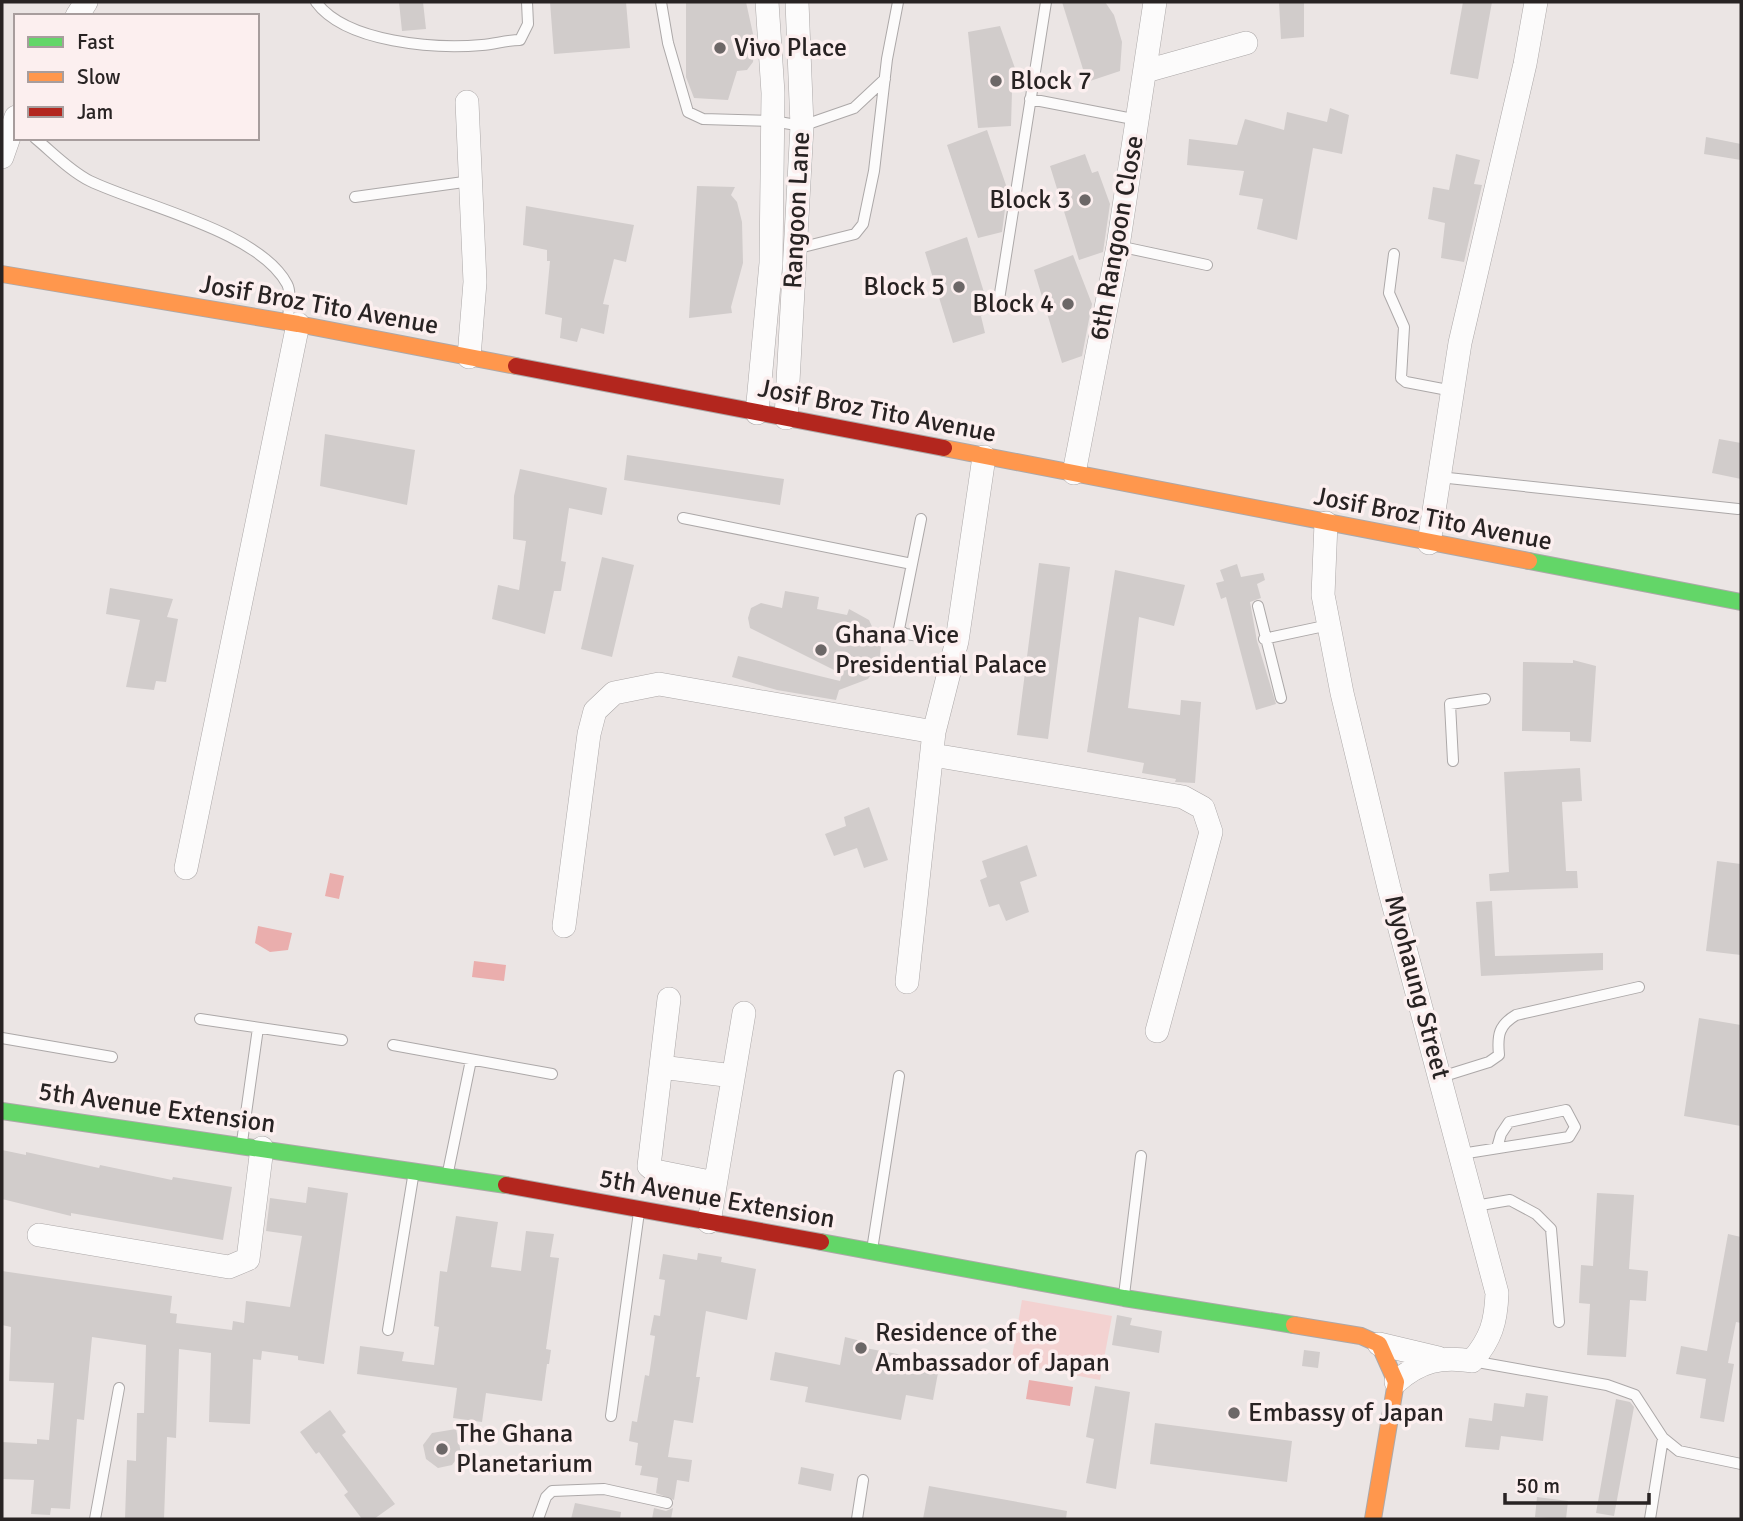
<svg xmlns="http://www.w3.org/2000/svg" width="1743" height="1521" viewBox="0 0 1743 1521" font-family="Signika,sans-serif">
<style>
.green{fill:#f3d2d1}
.water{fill:#eaaead}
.building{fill:#d1cccb}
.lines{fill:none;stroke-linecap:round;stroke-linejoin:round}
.lane-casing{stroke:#aca8a8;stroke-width:12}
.street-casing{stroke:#aca8a8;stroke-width:24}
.fast-casing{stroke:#aca8a8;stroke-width:18}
.slow-casing{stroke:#aca8a8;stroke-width:18}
.jam-casing{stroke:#aca8a8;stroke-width:18}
.lane{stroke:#fcfbfb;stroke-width:10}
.street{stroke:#fcfbfb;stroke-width:23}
.fast{stroke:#63d668;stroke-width:16}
.slow{stroke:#ff974d;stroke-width:16}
.jam{stroke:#b3261e;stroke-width:16}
.poi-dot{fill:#6c6767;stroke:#fcefef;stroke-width:2.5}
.labels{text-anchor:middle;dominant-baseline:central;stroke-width:7;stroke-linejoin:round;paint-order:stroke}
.poi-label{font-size:26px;fill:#282323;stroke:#fcefef;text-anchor:start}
.street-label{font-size:26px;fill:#282323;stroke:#fcefef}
</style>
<rect width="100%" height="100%" fill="#ebe5e4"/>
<path class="green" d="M1022 1300 1112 1316 1100 1380 1011 1363Z"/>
<path class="water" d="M330 873 344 876 339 899 325 896Z
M258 926 292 933 288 950 270 952 255 943Z
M474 961 506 965 504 981 472 977Z
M1029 1380 1073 1387 1070 1406 1026 1399Z"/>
<path class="building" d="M399 2H423L426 29 402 31Z
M550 2H626L630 48 554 54Z
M686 2H746L755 43 753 62 747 70 737 71 728 100 694 98 686 77Z
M1062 2H1105L1114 15 1122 42 1120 71 1087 82Z
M1279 2H1304V37L1281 39Z
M1463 2H1492L1478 79 1450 74Z
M1000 26 1022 88 1012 91 1011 126 978 128 968 32Z
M1330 108 1349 115 1342 154 1313 148 1297 240 1257 229 1263 199 1239 195 1244 171 1187 165 1189 139 1237 145 1245 119 1284 130 1287 112 1327 122Z
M987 130 1008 191 1003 194 1005 209 1002 232 978 238 947 145Z
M1706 137 1741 144V160L1704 154Z
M1085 154 1092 173 1098 171 1110 204 1103 252 1079 260 1050 166Z
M1456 154 1480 160 1474 184 1482 185 1464 262 1441 258 1445 223 1428 219 1433 187 1449 190Z
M697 186 735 187 731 195 737 202 742 222 743 263 731 307 732 313 689 318Z
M526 206 634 225 626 262 614 259 603 304 609 305 604 334 581 328 577 342 560 338 562 318 545 314 550 261H547V250L523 245Z
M967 237 990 312 981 316 985 333 953 343 925 252Z
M1073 255 1092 304 1082 356 1062 363 1034 270Z
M325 434 415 450 407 505 320 486Z
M1719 439 1741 443V479L1712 473Z
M627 455 784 479 780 505 624 480Z
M520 469 607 488 602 515 569 508 561 561 566 562 561 591H554L545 634 492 619 498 585 519 590 526 541 513 539 514 496Z
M602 557 634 565 612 657 581 649Z
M1039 563 1070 567 1048 739 1017 735Z
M1237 564 1241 577 1263 573 1265 580 1257 584 1261 598 1250 602 1257 641 1276 704 1256 710 1226 597 1221 599 1216 583 1224 581 1220 570Z
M1115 570 1185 585 1174 626 1139 617 1128 708 1180 715 1181 700 1201 702 1195 783 1175 782 1176 779 1142 773 1144 763 1087 752Z
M110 588 173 599 167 617 178 619 166 682 156 681 154 690 126 687 140 620 106 614Z
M785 591 819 597 817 609 847 615 849 609 869 620 881 646 879 663 868 679 839 690 836 700 777 690 732 677 738 656 840 681 842 674 750 628 748 618 751 608 761 603 782 608Z
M1573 660 1596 666 1591 742 1570 741V732L1522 731 1523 662 1573 663Z
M1580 768 1582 801 1562 802 1566 871H1577L1578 888 1490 891 1489 874 1509 872 1504 772Z
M869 807 888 860 864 868 857 848 834 856 825 834 846 826 844 817Z
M1027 845 1037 876 1020 882 1029 912 1006 921 999 904 989 907 980 880 987 877 982 861Z
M1717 861 1741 864V955L1706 951Z
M1492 901 1495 956 1603 953V970L1481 976 1476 902Z
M1699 1018 1741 1025V1126L1684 1116Z
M2 1150 26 1155V1152L99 1168 100 1165 172 1180 173 1177 232 1187 223 1240 71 1213V1216L2 1199Z
M308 1187 348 1193 324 1364 298 1360V1356L262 1351 261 1360 253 1359 250 1424 209 1422 211 1353 179 1349 176 1438 167 1437 164 1519H125L127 1460 136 1461 137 1413H144L146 1345 92 1337 84 1420 77 1419 70 1509 51 1508 50 1515 31 1514 34 1480 2 1479V1442L37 1444V1439L49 1440 54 1383 9 1381 11 1327 2 1325V1271L172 1296 170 1313 177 1314 176 1323 232 1330 233 1321 244 1323 246 1301 290 1307 302 1236 266 1231 270 1198 306 1203Z
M1597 1193 1634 1195 1629 1269 1648 1271 1646 1301 1630 1300 1626 1357 1587 1355 1590 1304 1579 1303 1581 1265 1593 1266Z
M456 1216 498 1222 491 1267 521 1271 526 1231 554 1234 550 1257 559 1258 546 1349 551 1350 549 1364H547L542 1401 486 1393 482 1422 453 1418 457 1388 357 1374 360 1346 404 1352 402 1361 434 1365 439 1327 434 1326 440 1271 447 1272Z
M1728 1234 1741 1237V1323L1736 1322 1728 1363 1734 1364 1724 1422 1700 1418 1706 1379 1676 1374 1681 1346 1707 1351Z
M698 1253 722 1257 721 1262 756 1269 747 1320 706 1311 696 1377H700L693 1423 674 1420 668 1457 692 1460 689 1482 677 1480 674 1500 656 1493 658 1478 640 1475 642 1466 635 1465 638 1443 629 1441 632 1421 637 1422 645 1375 649 1376 655 1336 650 1335 654 1315 660 1316 665 1280 659 1279 663 1254 697 1260Z
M1117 1315 1132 1318 1130 1325 1162 1331 1159 1353 1112 1345Z
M845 1337 861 1341 860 1347 940 1362 933 1400 906 1395 901 1420 805 1402 808 1387 770 1380 775 1352 840 1365Z
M1304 1350 1320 1352 1318 1368 1302 1366Z
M1095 1386 1130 1392 1116 1489 1086 1483 1094 1439 1086 1437Z
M1526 1393 1548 1396 1543 1441 1501 1436 1499 1450 1465 1447 1469 1418 1492 1421 1494 1403 1524 1407Z
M1616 1399 1630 1402 1634 1407 1614 1516 1596 1513Z
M330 1410 346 1432 342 1435 395 1504 374 1519H362L344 1495 348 1492 319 1452 316 1454 300 1432Z
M1155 1423 1292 1441 1287 1482 1150 1464Z
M456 1429 461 1453 452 1465 438 1468 426 1459 423 1445 432 1433Z
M801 1467 834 1474 831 1491 798 1484Z
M929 1486 1067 1511 1066 1519H923Z
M1537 1497 1568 1501 1566 1519 1535 1517Z
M575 1503 621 1512 620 1519H571Z
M654 1508 666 1511 673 1508 671 1519H652Z"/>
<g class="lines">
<defs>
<path id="lane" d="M316 2C346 43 436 49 482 45 495 44 507 40 520 40L528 24 527 2
M661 2 668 43 688 112 703 119 773 121 802 126 854 108 885 79
M1030 99 1138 120
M35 138C52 152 70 171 90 181 142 206 259 231 287 284 292 293 288 311 288 321
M355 197 471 181
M1118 246 1207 265
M795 249 855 234 863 224 874 171 887 59 898 2
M1394 254 1389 293 1404 327 1401 378 1406 382 1453 391
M998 306 1046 2
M1439 477 1738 509
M683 518 912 564
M921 519 899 629 905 634 957 641
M1258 606 1281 698
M1264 639 1329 625
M1453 761 1450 704 1485 699
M200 1019 342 1040
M2 1038 112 1057
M393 1045 552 1074
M1441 1077 1489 1062 1499 1055C1497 1035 1499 1025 1516 1015L1639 987
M242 1142 258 1028
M1461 1154 1569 1137 1575 1127 1566 1110 1509 1122 1501 1134 1497 1148
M448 1172 471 1060
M1475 1206 1510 1200 1536 1214 1551 1229 1559 1322
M872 1250 899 1076
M1124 1295 1141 1156
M388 1330 414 1171
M1472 1361 1607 1385 1635 1395 1663 1438 1679 1451 1741 1464
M611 1416 639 1212
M95 1519 119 1388
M538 1519 546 1497 552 1491 604 1489 667 1503
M857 1519 863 1480
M1650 1519 1663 1438"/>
<path id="street" d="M77 16 86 2
M1146 71 1246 43
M467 102 475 282 469 357
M2 157 16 117
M757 413 771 263 773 93 767 2
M786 418 802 126 797 2
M1074 473 1118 246 1155 2
M1326 523 1323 595 1342 693 1389 888 1497 1293C1496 1322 1491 1339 1472 1361 1441 1356 1420 1361 1396 1382
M1429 543 1460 343 1525 64 1536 2
M933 755 1183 797 1203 808 1211 832 1157 1031
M186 868 298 324
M564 926 589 734 595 711 614 693 659 684 934 732
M907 982 934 732 957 641 984 457
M669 999 649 1166 655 1171 715 1183
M661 1067 733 1076
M709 1222 744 1013
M39 1235 229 1267 248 1259 262 1148
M1379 1344 1438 1358"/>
<path id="fast" d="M1529 561 1741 602
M2 1111 506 1185
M821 1242 1124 1298 1294 1325"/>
<path id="slow" d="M2 274 298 324 516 366
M944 448 1529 561
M1294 1325 1361 1336 1379 1344 1396 1382 1373 1519"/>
<path id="jam" d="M516 366 944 448
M506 1185 821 1242"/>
</defs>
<use href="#lane" class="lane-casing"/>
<use href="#street" class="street-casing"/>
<use href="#fast" class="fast-casing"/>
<use href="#slow" class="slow-casing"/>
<use href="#jam" class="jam-casing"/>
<use href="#lane" class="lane"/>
<use href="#street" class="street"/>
<use href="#fast" class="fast"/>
<use href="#slow" class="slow"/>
<use href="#jam" class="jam"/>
</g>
<g class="poi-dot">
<circle cx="720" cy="48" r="7"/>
<circle cx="996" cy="81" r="7"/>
<circle cx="1085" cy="200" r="7"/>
<circle cx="959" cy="287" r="7"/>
<circle cx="1068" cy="304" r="7"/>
<circle cx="821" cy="650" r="7"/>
<circle cx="861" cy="1348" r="7"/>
<circle cx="1234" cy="1413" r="7"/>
<circle cx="442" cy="1449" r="7"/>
</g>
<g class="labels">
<g class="poi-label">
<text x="734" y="48">Vivo Place</text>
<text x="1010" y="81">Block 7</text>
<text x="1071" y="200" text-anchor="end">Block 3</text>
<text x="945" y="287" text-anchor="end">Block 5</text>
<text x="1054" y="304" text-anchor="end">Block 4</text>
<text x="835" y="635">Ghana Vice<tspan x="835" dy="30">Presidential Palace</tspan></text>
<text x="875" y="1333">Residence of the<tspan x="875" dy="30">Ambassador of Japan</tspan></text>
<text x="1248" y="1413">Embassy of Japan</text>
<text x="456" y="1434">The Ghana<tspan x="456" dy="30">Planetarium</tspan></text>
</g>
<g class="street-label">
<text transform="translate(797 210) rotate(-87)">Rangoon Lane</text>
<text transform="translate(1117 238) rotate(-80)">6th Rangoon Close</text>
<text transform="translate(319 305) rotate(10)">Josif Broz Tito Avenue</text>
<text transform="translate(877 411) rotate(11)">Josif Broz Tito Avenue</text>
<text transform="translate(1433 519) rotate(11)">Josif Broz Tito Avenue</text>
<text transform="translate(1417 987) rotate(75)">Myohaung Street</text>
<text transform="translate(157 1108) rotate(8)">5th Avenue Extension</text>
<text transform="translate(717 1199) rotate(10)">5th Avenue Extension</text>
</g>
</g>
<rect width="1743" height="1521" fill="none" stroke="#282323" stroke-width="7"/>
<rect x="14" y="14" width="245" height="126" fill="#fcefef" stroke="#a79d9d" stroke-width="2"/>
<rect x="28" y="37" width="35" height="10" fill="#63d668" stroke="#a79d9d" stroke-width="2"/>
<text x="77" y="49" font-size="21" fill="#282323">Fast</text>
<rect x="28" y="72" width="35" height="10" fill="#ff974d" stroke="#a79d9d" stroke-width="2"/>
<text x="77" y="84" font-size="21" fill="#282323">Slow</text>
<rect x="28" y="107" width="35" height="10" fill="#b3261e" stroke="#a79d9d" stroke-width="2"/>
<text x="77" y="119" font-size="21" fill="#282323">Jam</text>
<path d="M1505 1493v10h144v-10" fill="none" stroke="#282323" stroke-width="3.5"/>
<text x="1516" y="1493" font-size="21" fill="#282323" stroke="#fcefef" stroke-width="5" paint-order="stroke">50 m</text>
</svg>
